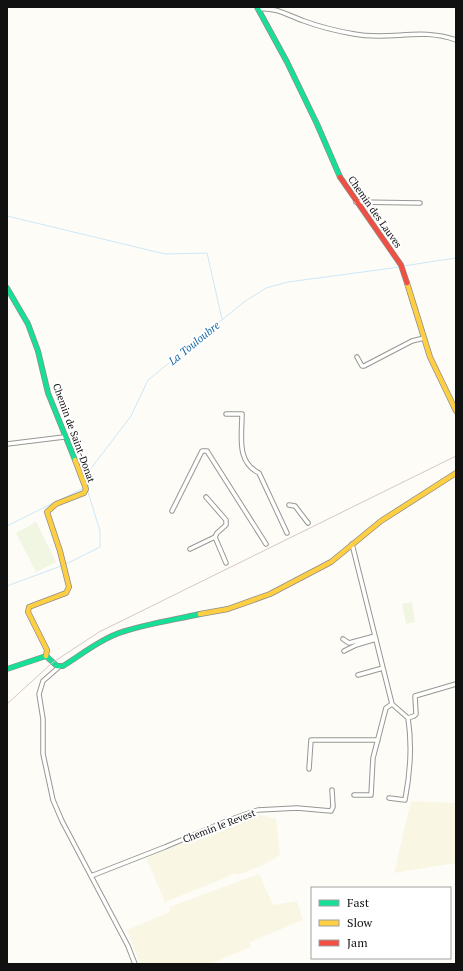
<svg xmlns="http://www.w3.org/2000/svg" width="463" height="971" viewBox="0 0 463 971" font-family="'PT Serif',serif">
<style>
.farmland{fill:#f9f7e4}
.pitch{fill:#f0f6e1}
.lines{fill:none;stroke-linecap:round;stroke-linejoin:round}
.stream{stroke:#cde8f7;stroke-width:1}
.street-casing{stroke:#979795;stroke-width:5.5}
.fast-casing{stroke:#8e8d8b;stroke-width:6}
.slow-casing{stroke:#8e8d8b;stroke-width:6}
.jam-casing{stroke:#8e8d8b;stroke-width:6}
.street{stroke:#fffffe;stroke-width:3.5}
.fast{stroke:#16e098;stroke-width:4.5}
.slow{stroke:#ffcf43;stroke-width:4.5}
.jam{stroke:#f24e42;stroke-width:4.5}
.rail{stroke:#d9c6c7;stroke-width:1}
.labels{text-anchor:middle;dominant-baseline:central;stroke-width:4;stroke-linejoin:round;paint-order:stroke}
.street-label{font-size:10px;fill:#111;stroke:#fff}
.water-label{font-size:11px;font-style:italic;fill:#1768a6;stroke:#fff}
</style>
<rect width="100%" height="100%" fill="#fdfcf7"/>
<path class="farmland" d="M411 801 456 803V863L394 873Z
M258 814 276 819 280 855 267 863 238 875 235 873 228 876 225 878 165 902 146 858 205 834 208 836 215 834V829Z
M259 874 273 905 297 901 303 920 250 942 251 947 210 964H140L127 930 170 912 169 907Z"/>
<path class="pitch" d="M36 522 56 562 36 572 16 533Z
M412 602 415 622 406 624 402 604Z"/>
<g class="lines">
<path class="stream" d="M7 216 165 254 207 253 222 319
M403 266 456 258
M60 500 84 488
M7 526 55 502
M66 564 100 547V531L88 492 89 471 131 416 148 380 244 302 266 288 288 282 400 267
M7 586 61 566"/>
<defs>
<path id="street" d="M258 9C276 7 287 15 304 21 320 27 337 31 354 34 391 41 420 27 456 40
M356 202 420 203
M357 357 362 366H364L412 341 424 338
M226 414H242C242 436 236 462 259 473L287 533
M7 444 64 437
M206 497 226 520V525L217 533 215 537
M289 505 295 506 308 523
M172 511 202 451H207L266 544
M352 544 392 704 386 708 373 758 371 795H354
M190 549 215 537 226 563
M343 639 349 643 375 636
M344 651 356 645 376 639
M59 667 43 681 39 694 43 719V754L53 800 62 821 128 946 135 964
M358 675 383 668
M408 718 414 716 416 714 415 696 456 684
M309 769 311 740H378
M389 798 405 800C410 774 412 744 408 718L392 704
M91 876 165 847 229 820 258 810 297 808 331 811 333 807 332 790"/>
<path id="fast" d="M257 7 287 62 317 124 340 177
M7 288 28 324 38 351 48 393 75 460
M7 669 46 656 57 666H63C81 655 99 640 119 633 145 624 173 620 200 614"/>
<path id="slow" d="M407 283 430 357 456 411
M200 614 228 609 270 594 331 562 381 521 456 473
M46 656 47 650 28 612 29 607 66 593 69 587 60 551 47 512 56 504 84 493 86 489 75 460"/>
<path id="jam" d="M340 177 401 265 407 283"/>
</defs>
<use href="#street" class="street-casing"/>
<use href="#fast" class="fast-casing"/>
<use href="#slow" class="slow-casing"/>
<use href="#jam" class="jam-casing"/>
<use href="#street" class="street"/>
<use href="#fast" class="fast"/>
<use href="#slow" class="slow"/>
<use href="#jam" class="jam"/>
<path class="rail" d="M7 704 52 663 99 632 456 456"/>
</g>
<g class="labels">
<g class="street-label">
<text transform="translate(375 212) rotate(55)">Chemin des Lauves</text>
<text transform="translate(74 433) rotate(70)">Chemin de Saint-Donat</text>
<text transform="translate(219 826) rotate(-21)">Chemin le Revest</text>
</g>
<g class="water-label">
<text transform="translate(194 343) rotate(-39)">La Touloubre</text>
</g>
</g>
<rect width="463" height="971" fill="none" stroke="#111111" stroke-width="16"/>
<rect x="311" y="887" width="140" height="72" fill="#ffffff" stroke="#a0a0a0"/>
<rect x="319" y="900" width="20" height="6" fill="#16e098" stroke="#a0a0a0"/>
<text x="347" y="907" font-size="12" fill="#111111">Fast</text>
<rect x="319" y="920" width="20" height="6" fill="#ffcf43" stroke="#a0a0a0"/>
<text x="347" y="927" font-size="12" fill="#111111">Slow</text>
<rect x="319" y="940" width="20" height="6" fill="#f24e42" stroke="#a0a0a0"/>
<text x="347" y="947" font-size="12" fill="#111111">Jam</text>
</svg>
